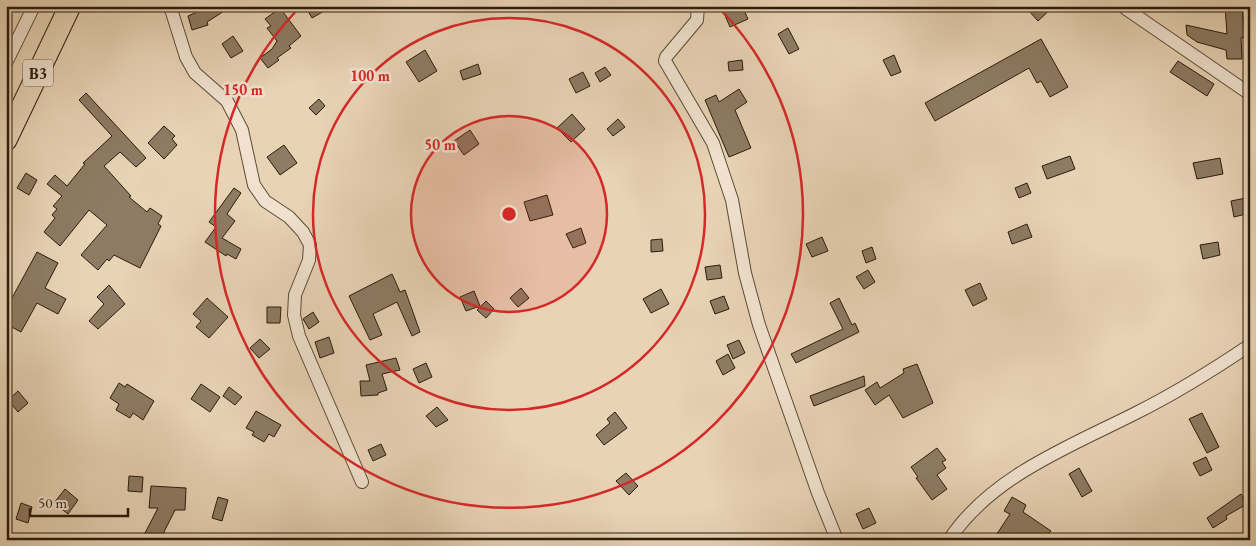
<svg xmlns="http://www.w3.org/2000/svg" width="1256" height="546" viewBox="0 0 1256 546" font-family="'EB Garamond',serif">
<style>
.building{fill:#8d7b63;stroke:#2a1c0b}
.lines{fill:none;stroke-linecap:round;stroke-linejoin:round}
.minor-casing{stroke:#5a4a36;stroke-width:14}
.trunk-casing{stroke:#2a1c0b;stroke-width:23}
.minor{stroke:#f0e2cf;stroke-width:12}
.trunk{stroke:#e8d3b5;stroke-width:21}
.ring{fill:none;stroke:#d62828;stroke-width:2.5}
.labels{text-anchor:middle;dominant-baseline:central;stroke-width:5;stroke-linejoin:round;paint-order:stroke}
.shield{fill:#f0e2cf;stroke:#655746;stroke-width:1}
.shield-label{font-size:16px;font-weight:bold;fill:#2a1c0b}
.centre{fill:#d62828;stroke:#f0e2cf;stroke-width:2.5}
.ring-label{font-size:15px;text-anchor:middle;font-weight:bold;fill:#d62828;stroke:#f0e2cf;stroke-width:5;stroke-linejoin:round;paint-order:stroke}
</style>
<rect width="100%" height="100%" fill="#e8d3b5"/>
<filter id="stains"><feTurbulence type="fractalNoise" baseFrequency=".004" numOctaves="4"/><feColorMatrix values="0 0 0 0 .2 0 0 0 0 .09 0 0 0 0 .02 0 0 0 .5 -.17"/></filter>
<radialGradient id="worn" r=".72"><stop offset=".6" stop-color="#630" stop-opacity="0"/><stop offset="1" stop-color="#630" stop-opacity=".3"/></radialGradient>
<path class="building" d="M211 6H232L207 22 208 25 192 30 188 16Z
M305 6H333L312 18Z
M734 6H742L748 19 730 27 723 11Z
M1037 6H1054L1038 21 1030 12Z
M1225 6H1242L1245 37 1241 38 1242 59H1227L1226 50 1197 42 1187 35 1186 25 1227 34Z
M280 8 301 36 289 46 291 48 277 58 279 60 268 68 260 58 272 49 277 41 267 28 271 26 265 19Z
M788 28 799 49 789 54 778 34Z
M233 36 243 51 231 58 222 44Z
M1041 39 1068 87 1050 97 1041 81 1037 83 1029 68 935 121 925 103Z
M425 50 437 71 419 82 406 62Z
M894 55 901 72 891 76 883 60Z
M742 60 743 70 729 71 728 62Z
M1178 61 1214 84 1207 96 1170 72Z
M478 64 481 74 463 80 460 71Z
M605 67 611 75 600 82 595 73Z
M583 72 590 86 576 93 569 79Z
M739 89 747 102 735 110 751 148 729 157 705 100 716 95 719 102Z
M86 93 146 158 136 167 120 152 104 166 131 196 129 197 147 212 150 208 162 216 158 224 161 226 140 268 114 255 109 261 107 259 98 270 81 255 107 225 89 210 60 246 44 232 55 218 52 215 57 209 53 206 62 196 47 184 55 175 67 186 85 164 83 163 112 136 79 100Z
M319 99 325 106 316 115 309 108Z
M572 114 585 129 571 142 557 128Z
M618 119 625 127 613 136 607 129Z
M164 126 175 136 172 139 177 145 164 159 148 143Z
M470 130 479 144 464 155 454 141Z
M284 145 297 163 280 175 267 157Z
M1070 156 1075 169 1047 179 1042 166Z
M1220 158 1223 174 1197 179 1193 163Z
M26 173 37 180 29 195 17 188Z
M1027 183 1031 193 1019 198 1015 188Z
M234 188 241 193 227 214 235 221 222 238 241 249 236 259 227 254 226 256 205 242 216 227 209 222Z
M547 195 553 215 530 221 524 202Z
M1246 198 1250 213 1234 217 1231 201Z
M1027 224 1032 237 1012 244 1008 232Z
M581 228 586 243 573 248 566 234Z
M822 237 828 251 812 257 806 244Z
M662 239 663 251 651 252V240Z
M1218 242 1220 255 1203 259 1200 245Z
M872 247 876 259 866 263 862 251Z
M37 252 58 263 45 288 66 299 58 314 37 303 21 332 6 324V309Z
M720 265 722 278 707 280 705 267Z
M868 270 875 282 864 289 856 277Z
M392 274 400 292 405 290 420 332 412 336 397 302 373 314 382 335 370 340 349 296Z
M980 283 987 299 973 306 965 290Z
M109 285 125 304 98 329 89 321 104 304 97 297Z
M521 288 529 298 518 307 510 298Z
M661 289 669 304 651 313 643 299Z
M474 291 480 306 466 311 460 297Z
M724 296 729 309 715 314 710 301Z
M207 298 228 317 209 338 196 327 201 321 193 314Z
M839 298 852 325 855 323 859 332 796 363 791 354 843 329 830 303Z
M486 301 494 309 486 318 477 310Z
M267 307H281L280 323H267Z
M313 312 319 322 309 329 303 319Z
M329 337 334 353 320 358 315 342Z
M260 339 270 349 259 358 250 348Z
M739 340 745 353 733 359 727 345Z
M728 354 735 368 723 375 716 361Z
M396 358 400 370 382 374 387 390 378 393V395L361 396 360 381H370L366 365Z
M426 363 432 377 419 383 413 369Z
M917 364 933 403 903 418 889 395 875 405 865 390 877 382 880 388 904 373 903 369Z
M864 376 865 386 814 406 810 396Z
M119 383 125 387 127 384 154 401 143 420 133 413 130 418 116 410 119 404 110 398Z
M201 384 220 397 210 412 191 399Z
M229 387 242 397 235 405 223 396Z
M18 391 28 403 18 412 8 400Z
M437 407 448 420 436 427 426 416Z
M256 411 281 425 274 437 269 434 264 442 252 435 254 432 246 428Z
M615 412 627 428 604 445 596 435 610 423 607 419Z
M1202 413 1219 447 1207 453 1189 419Z
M381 444 386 455 373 461 368 450Z
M937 448 946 460 942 462 946 468 937 475 947 489 932 500 916 478 918 477 911 467Z
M1206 457 1212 470 1200 476 1193 463Z
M1079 468 1092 491 1082 497 1069 474Z
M626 473 638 486 629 495 616 481Z
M129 476 143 477 142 492 128 491Z
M151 486 186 488 185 510H175L160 540H154L144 535 158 508H149Z
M65 489 78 500 68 514 54 503Z
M1241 494 1247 504 1226 516 1227 519 1213 528 1207 518Z
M218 497 228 500 222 521 212 518Z
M1012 497 1026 505 1023 512 1051 531 1044 539 1038 534 1034 540H993L1010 514 1004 511Z
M21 503 32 507 28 523 16 519Z
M869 508 876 523 863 529 856 514Z"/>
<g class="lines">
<defs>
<path id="minor" d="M170 6 186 57 195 73 227 101 242 130 254 185 265 201 289 217 303 232 310 245 309 260 295 295 294 315 299 336 362 482
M698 6 697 20 666 57 665 61 713 143 732 200 745 273 759 325 818 493 837 540
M1122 6 1250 94
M6 63 34 6
M949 540C991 476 1071 446 1136 413 1176 393 1213 370 1250 345"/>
<path id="trunk" d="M6 140 70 6"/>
</defs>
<use href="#minor" class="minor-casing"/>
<use href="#trunk" class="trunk-casing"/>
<use href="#minor" class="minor"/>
<use href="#trunk" class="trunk"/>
</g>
<circle cx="509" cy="214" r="98" fill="#d62828" fill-opacity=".12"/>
<g class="ring">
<circle cx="509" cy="214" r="98"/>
<circle cx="509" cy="214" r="196"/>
<path d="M719 8A294 294 0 1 1 299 8"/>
</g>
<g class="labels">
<rect class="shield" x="23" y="59.5" width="30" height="27" rx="4"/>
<g class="shield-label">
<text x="38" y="73">B3</text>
</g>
</g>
<circle cx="509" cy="214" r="8" class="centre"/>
<g class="ring-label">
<text x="370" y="81">100 m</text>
<text x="243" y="95">150 m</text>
<text x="440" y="150">50 m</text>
</g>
<rect width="1256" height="546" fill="none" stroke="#e8d3b5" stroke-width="25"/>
<rect x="8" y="8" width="1241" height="531" fill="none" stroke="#2a1c0b" stroke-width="2.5"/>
<rect x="12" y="12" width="1231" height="521" fill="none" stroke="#2a1c0b"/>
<path d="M30 508v8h98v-8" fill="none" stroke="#2a1c0b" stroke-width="2.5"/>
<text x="38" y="508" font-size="15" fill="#2a1c0b" stroke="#f0e2cf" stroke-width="4" paint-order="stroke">50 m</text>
<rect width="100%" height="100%" filter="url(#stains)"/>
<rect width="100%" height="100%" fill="url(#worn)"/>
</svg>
